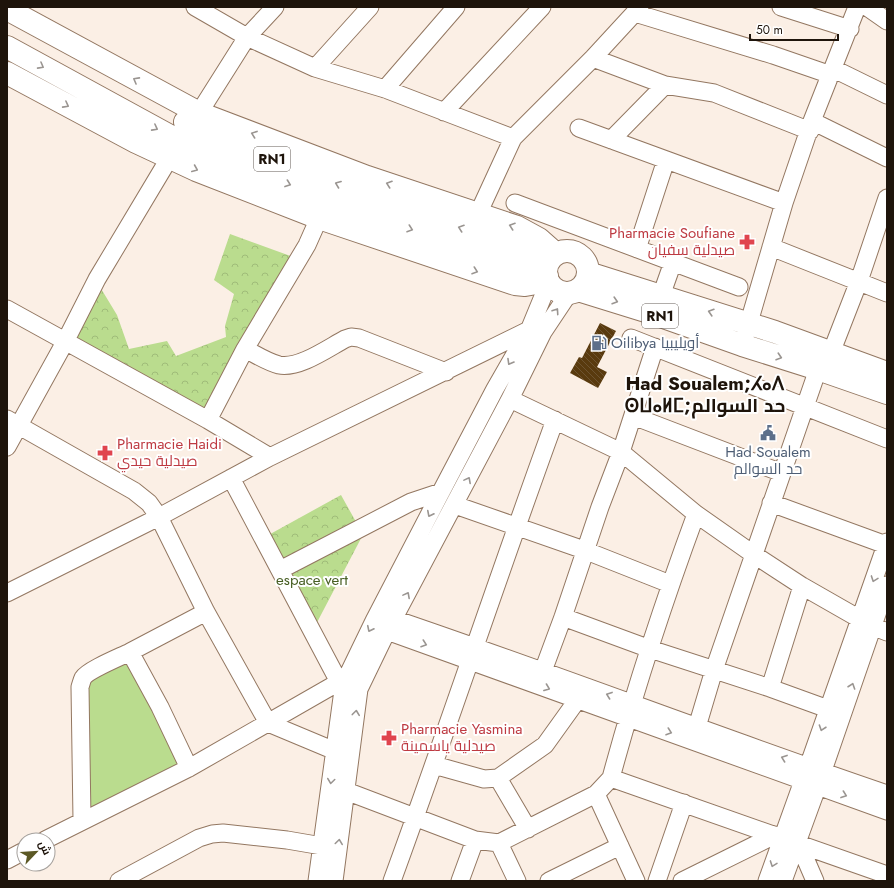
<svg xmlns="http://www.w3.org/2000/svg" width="894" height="888" viewBox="0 0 894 888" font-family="Jost,Cairo,'Noto Sans Tifinagh',sans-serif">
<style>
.park{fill:url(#park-crowns)}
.garden{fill:#badc8e}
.building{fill:url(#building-back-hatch)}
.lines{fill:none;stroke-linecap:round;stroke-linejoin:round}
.minor-casing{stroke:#937761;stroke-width:19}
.major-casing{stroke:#937761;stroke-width:24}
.minor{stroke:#fff;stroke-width:17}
.major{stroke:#fff;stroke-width:22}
.oneway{stroke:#9a9591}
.labels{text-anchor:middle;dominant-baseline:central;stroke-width:4;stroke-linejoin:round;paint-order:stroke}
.shield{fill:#fff;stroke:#625a54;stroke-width:1}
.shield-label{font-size:14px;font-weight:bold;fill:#1e140b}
.health-label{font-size:15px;fill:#be3a42;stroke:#fff;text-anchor:start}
.service-label{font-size:15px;fill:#4e5e75;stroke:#fff;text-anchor:start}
.park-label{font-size:15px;fill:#475e23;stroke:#fff}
.district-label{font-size:19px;font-weight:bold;fill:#1e140b;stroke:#fff}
</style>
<defs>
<pattern id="park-crowns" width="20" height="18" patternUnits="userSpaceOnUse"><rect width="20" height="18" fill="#badc8e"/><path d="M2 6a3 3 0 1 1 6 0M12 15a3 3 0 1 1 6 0" fill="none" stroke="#9fbc79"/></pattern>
<pattern id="building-back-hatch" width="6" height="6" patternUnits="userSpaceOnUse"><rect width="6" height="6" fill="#593a0e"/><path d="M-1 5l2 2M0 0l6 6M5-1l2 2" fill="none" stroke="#6d5330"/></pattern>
</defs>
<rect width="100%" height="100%" fill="#fbefe5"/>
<path class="park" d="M230 234 296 258 205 418 65 341 97 282 117 315 129 349 167 341 176 356 226 337 225 326 234 294 214 280Z
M341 495 360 529 368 525 312 632 263 538Z"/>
<path class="garden" d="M130 652 189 768 82 820 83 678Z"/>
<path class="building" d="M600 323 616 331 597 367 607 372 598 388 570 373 579 357 582 358Z"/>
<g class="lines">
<defs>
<path id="minor" d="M195 7 247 37 315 68 385 89 513 138
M781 7 850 29
M867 7 887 21
M635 13 773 55 831 75
M593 58 665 85 714 93 810 131
M315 68 370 7
M834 69 887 95
M385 89 456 7
M444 112 542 7
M191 121 199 113 247 37 275 7
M812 121 887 158
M579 128 784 203
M611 140 665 85
M515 203 739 287
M478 214 513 138 593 58 640 7
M771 247 887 293
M637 249 666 160
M661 296 673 262
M7 309 208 420 270 457
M745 336 784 203 812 121 857 7
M631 338 887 439
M245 349C255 354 267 362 279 365 299 369 328 348 345 339L351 337 359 338 446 372
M831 353 859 281 887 198
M510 399 621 452 696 514 753 554 802 586 872 626 887 632
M633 416 782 473
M7 419 134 491 149 503 159 517 206 612 268 723 335 751
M208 420 245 349 307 245 319 218
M7 447 65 342 97 279 176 147
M231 478 339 682 349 685
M771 503 886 545
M455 505 584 550 670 584
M696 514C664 601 635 689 611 778L887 875
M280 570 411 502 441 492
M7 593 159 517 270 457 531 329
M563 617 650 649 770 688 802 586
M394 619C559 675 722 738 887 794
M387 631 887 811
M130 652 206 612
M543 671 563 617 600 507 621 452 655 347
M770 688 828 709
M697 727 714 670 818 369
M434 765 484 779 498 778 545 745 578 699
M498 778 528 829
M346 791 475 840
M596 794 636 881
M82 820 80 687C81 684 82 680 83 678 88 670 120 657 130 652L160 707 189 768
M45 840 189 768 339 682
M499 843 517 881
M799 844 815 881
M7 860 24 851
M119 881 199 838 212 834 223 833 287 840 322 846
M317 881 344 683 374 621 441 492 495 389 530 328 544 294 549 284
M334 881 359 689 387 631 510 399 543 332 565 299 572 292
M392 881C448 728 499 573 555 420
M460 881 475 840 499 843 596 794 611 778
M549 881 620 846
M657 881 684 803
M682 881 775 835
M767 881 808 767 887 542
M783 881 818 785 887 585"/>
<path id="major" d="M7 9 199 113 367 177 517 227 539 239 556 254
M7 47 179 141 209 155 369 214 547 276
M7 73 136 142 196 170 319 218 515 284 525 285 548 281
M185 122 221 139 362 193 550 259
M546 272a21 21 0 1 1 42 0a21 21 0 1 1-42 0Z
M588 273 775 332 887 373
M578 290 649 312 742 345 818 369 887 393"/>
</defs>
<use href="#minor" class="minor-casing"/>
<use href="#major" class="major-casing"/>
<use href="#minor" class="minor"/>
<use href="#major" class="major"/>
</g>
<defs><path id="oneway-chevron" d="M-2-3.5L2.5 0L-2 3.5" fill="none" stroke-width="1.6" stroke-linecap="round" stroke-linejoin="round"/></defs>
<g class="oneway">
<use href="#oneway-chevron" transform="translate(41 66) rotate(29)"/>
<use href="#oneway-chevron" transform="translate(136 80) rotate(-151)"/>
<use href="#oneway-chevron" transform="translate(66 105) rotate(28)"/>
<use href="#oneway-chevron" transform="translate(155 128) rotate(28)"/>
<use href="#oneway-chevron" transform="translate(254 134) rotate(-160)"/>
<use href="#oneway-chevron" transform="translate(195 169) rotate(23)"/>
<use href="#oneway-chevron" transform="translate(288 184) rotate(20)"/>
<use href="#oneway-chevron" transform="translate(338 184) rotate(-159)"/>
<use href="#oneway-chevron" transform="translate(389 184) rotate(-161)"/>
<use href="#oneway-chevron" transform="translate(512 226) rotate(-161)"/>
<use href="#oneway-chevron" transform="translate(461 228) rotate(-161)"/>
<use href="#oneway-chevron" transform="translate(410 229) rotate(19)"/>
<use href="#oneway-chevron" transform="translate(475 271) rotate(19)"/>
<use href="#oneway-chevron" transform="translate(615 301) rotate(17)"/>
<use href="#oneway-chevron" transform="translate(556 311) rotate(-56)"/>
<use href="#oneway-chevron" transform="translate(711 312) rotate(-163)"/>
<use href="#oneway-chevron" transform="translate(779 357) rotate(18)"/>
<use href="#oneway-chevron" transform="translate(510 362) rotate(120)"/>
<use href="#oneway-chevron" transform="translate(468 480) rotate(-62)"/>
<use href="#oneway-chevron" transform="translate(430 514) rotate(117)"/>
<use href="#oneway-chevron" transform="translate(874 579) rotate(110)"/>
<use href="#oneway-chevron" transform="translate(407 595) rotate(-62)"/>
<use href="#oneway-chevron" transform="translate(370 629) rotate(116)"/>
<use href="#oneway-chevron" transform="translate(424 644) rotate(19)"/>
<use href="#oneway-chevron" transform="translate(852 686) rotate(-71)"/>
<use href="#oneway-chevron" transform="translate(547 688) rotate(21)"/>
<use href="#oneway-chevron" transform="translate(609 695) rotate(-160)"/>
<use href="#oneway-chevron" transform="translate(356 713) rotate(-83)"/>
<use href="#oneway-chevron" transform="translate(822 728) rotate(109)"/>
<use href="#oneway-chevron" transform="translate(669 732) rotate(19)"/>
<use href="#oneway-chevron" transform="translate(784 758) rotate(-160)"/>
<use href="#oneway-chevron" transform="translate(331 781) rotate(98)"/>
<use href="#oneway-chevron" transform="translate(844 795) rotate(20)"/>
<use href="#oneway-chevron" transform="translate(339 842) rotate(-82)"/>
<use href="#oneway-chevron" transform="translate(773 864) rotate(110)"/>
</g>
<defs>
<symbol id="pharmacy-bare" viewBox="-9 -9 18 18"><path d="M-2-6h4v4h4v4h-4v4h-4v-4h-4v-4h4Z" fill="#e0444e" stroke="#fff" stroke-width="2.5" paint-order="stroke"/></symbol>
<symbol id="fuel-bare" viewBox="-9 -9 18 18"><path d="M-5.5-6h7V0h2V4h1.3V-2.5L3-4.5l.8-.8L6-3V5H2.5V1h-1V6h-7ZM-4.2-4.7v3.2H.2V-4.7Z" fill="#5c6f8a" stroke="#fff" stroke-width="2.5" paint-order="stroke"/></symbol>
<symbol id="civic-bare" viewBox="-9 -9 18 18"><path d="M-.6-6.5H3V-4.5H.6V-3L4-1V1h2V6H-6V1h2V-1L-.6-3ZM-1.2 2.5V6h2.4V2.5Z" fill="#5c6f8a" stroke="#fff" stroke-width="2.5" paint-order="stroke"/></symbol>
</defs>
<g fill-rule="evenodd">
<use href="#pharmacy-bare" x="736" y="231" width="22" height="22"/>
<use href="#fuel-bare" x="588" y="332" width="22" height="22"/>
<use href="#civic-bare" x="757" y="422" width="22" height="22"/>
<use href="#pharmacy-bare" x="94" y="442" width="22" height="22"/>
<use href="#pharmacy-bare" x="378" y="727" width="22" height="22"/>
</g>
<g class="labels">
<g class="shield">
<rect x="254" y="147" width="36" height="24" rx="3"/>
<rect x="642" y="304" width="36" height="24" rx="3"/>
</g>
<g class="shield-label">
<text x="272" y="159">RN1</text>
<text x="660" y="316">RN1</text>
</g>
<g class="health-label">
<text x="735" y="233" text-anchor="end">Pharmacie Soufiane<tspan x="735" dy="17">صيدلية سفيان</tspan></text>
<text x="117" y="444">Pharmacie Haidi<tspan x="117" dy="17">صيدلية حيدي</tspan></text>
<text x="401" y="729">Pharmacie Yasmina<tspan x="401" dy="17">صيدلية ياسمينة</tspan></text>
</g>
<g class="service-label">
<text x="611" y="343">Oilibya أويليبيا</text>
<text x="768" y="452" text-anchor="middle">Had Soualem<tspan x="768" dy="17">حد السوالم</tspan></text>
</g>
<g class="park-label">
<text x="312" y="580">espace vert</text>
</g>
<g class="district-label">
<text x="705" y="383">Had Soualem;ⵃⴰⴷ<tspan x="705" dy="22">ⵙⵡⴰⵍⵎ;حد السوالم</tspan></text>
</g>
</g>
<rect width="894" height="888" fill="none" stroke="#1e140b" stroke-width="16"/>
<g transform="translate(36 852) rotate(65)"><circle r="19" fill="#ffffff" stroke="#a5a19d"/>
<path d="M0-3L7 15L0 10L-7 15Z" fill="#5b5824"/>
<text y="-6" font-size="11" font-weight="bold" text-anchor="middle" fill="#1e140b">ش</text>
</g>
<path d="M750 34v6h88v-6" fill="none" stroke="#1e140b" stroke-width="2"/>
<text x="756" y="34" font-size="12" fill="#1e140b" stroke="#ffffff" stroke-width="3" paint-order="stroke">50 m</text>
</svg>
